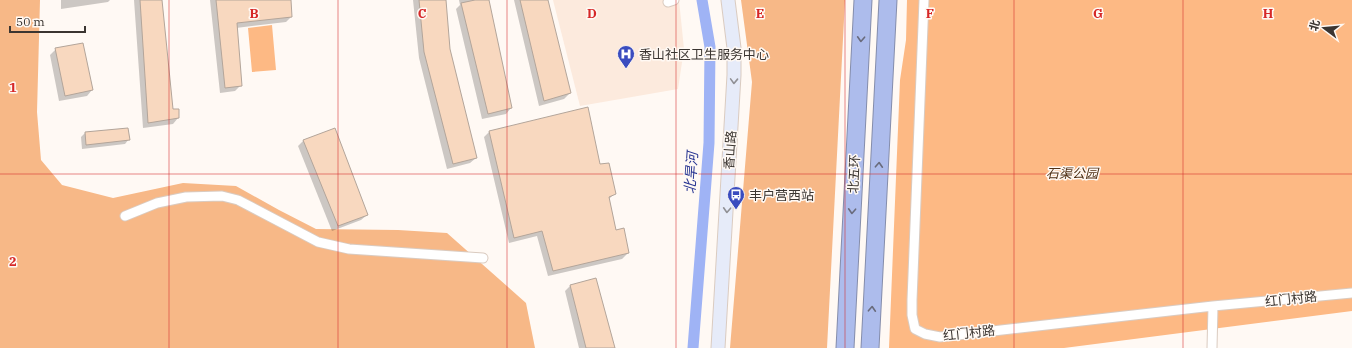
<svg xmlns="http://www.w3.org/2000/svg" width="1352" height="348" viewBox="0 0 1352 348" font-family="'IBM Plex Serif','Noto Sans SC',serif">
<style>
.built{fill:#fceadd}
.green{fill:#fdb984}
.forest{fill:#f7b887}
.shadow{fill:#0003}
.lines{fill:none;stroke-linecap:round;stroke-linejoin:round}
.canal{stroke:#9fb3f5;stroke-width:11}
.building{fill:#f8d8bf;stroke:#b3a59a}
.street-casing{stroke:#dacbc0;stroke-width:11}
.secondary-casing{stroke:#dacbc0;stroke-width:15}
.highway-casing{stroke:#858dab;stroke-width:19}
.street{stroke:#fff;stroke-width:9}
.secondary{stroke:#e6ebf9;stroke-width:13}
.highway{stroke:#adbcec;stroke-width:17}
.oneway{stroke:#696b7c}
.oneway2{stroke:#909095}
.grid{fill:none;stroke:#d62828;stroke-width:1;stroke-opacity:0.55}
.labels{text-anchor:middle;dominant-baseline:central;stroke-width:3;stroke-linejoin:round;paint-order:stroke}
.poi-label{font-size:13px;fill:#3b3531;stroke:#fff9f4;text-anchor:start}
.street-label{font-size:13px;fill:#3b3531;stroke:#fff9f4}
.park-label{font-size:13px;font-style:italic;fill:#513116;stroke:#fff9f4}
.water-label{font-size:14px;font-style:italic;fill:#283592;stroke:#fff9f4}
.grid-label{font-size:13px;text-anchor:middle;font-weight:bold;fill:#d62828;stroke:#fff9f4;stroke-width:3;stroke-linejoin:round;paint-order:stroke}
</style>
<rect width="100%" height="100%" fill="#fff9f4"/>
<path class="built" d="M553 0H679L684 49 678 89 580 106Z"/>
<path class="green" d="M907 0H1352V311L1064 348H889L900 80 906 40Z
M272 25 276 70 252 72 248 28Z"/>
<path class="forest" d="M0 0H40L37 112 41 160 62 185 113 198 183 183 236 186 279 210 316 229 398 230 447 233 526 303 535 348H0Z
M741 0H845L827 348H730L752 82Z"/>
<path class="shadow" d="M61 0H110L108 2 61 9Z
M134 0H161L172 110 178 118 173 124 143 128Z
M210 0H290L291 17 286 22 236 28 241 85 235 91 220 93Z
M413 0H445L449 49 476 158 470 163 447 169 419 58Z
M459 0H488L511 108 506 114 482 119 456 9 460 5Z
M514 0H547L570 93 564 99 539 106Z
M56 49 92 90 87 96 59 101 50 55Z
M334 129 367 215 361 220 332 231 298 146 303 141Z
M489 132 599 165 615 193 609 199 616 231 628 253 622 259 548 276 537 236 509 243 484 137Z
M85 133 129 139 125 144 82 149 81 137Z
M595 279 614 348H579L565 291 570 286Z"/>
<g class="lines">
<path class="canal" d="M693 348 709 143 710 47 702 0"/>
</g>
<path class="building" d="M140 0H162L173 109H179V118L148 123Z
M216 0H291L292 17 237 23 242 86 225 88Z
M419 0H446L450 49 477 158 453 164 424 52Z
M475 0H489L512 108 488 114 461 3Z
M520 0H548L571 93 544 101Z
M83 43 93 90 65 96 55 48Z
M588 107 600 164 609 163 616 194 609 197 616 230 624 228 629 253 553 271 542 231 514 238 489 131Z
M128 128 130 140 86 145 85 132Z
M335 128 368 215 338 226 303 140Z
M596 278 615 348H586L570 285Z"/>
<g class="lines">
<defs>
<path id="street" d="M924 0 912 300V315L915 329 925 334 940 337 1213 306 1352 293
M668 2 674 0
M125 216 157 203 186 197 222 196 238 200 318 242 349 249 483 258
M1212 348 1213 306"/>
<path id="secondary" d="M718 348 734 75V48L728 0"/>
<path id="highway" d="M845 348 863 0
M870 348 888 0"/>
</defs>
<use href="#street" class="street-casing"/>
<use href="#secondary" class="secondary-casing"/>
<use href="#highway" class="highway-casing"/>
<use href="#street" class="street"/>
<use href="#secondary" class="secondary"/>
<use href="#highway" class="highway"/>
</g>
<defs><path id="oneway-chevron" d="M-2-3.5L2.5 0L-2 3.5" fill="none" stroke-width="1.6" stroke-linecap="round" stroke-linejoin="round"/></defs>
<g class="oneway">
<use href="#oneway-chevron" transform="translate(861 39) rotate(93)"/>
<use href="#oneway-chevron" transform="translate(879 165) rotate(-87)"/>
<use href="#oneway-chevron" transform="translate(852 211) rotate(93)"/>
<use href="#oneway-chevron" transform="translate(872 309) rotate(-87)"/>
</g>
<g class="oneway2">
<use href="#oneway-chevron" transform="translate(734 81) rotate(92)"/>
<use href="#oneway-chevron" transform="translate(727 210) rotate(93)"/>
</g>
<path class="grid" d="M169 0V348M338 0V348M507 0V348M676 0V348M845 0V348M1014 0V348M1183 0V348M0 174H1352"/>
<defs>
<symbol id="hospital-pin" viewBox="-11 -11 22 30"><path d="M0 17L-7.5 6A9.5 9.5 0 1 1 7.5 6Z" fill="#3a4cbf" stroke="#fff9f4"/><path d="M-5-5h3v3.5h4V-5h3V5h-3V1.5h-4V5h-3Z" fill="#fff"/></symbol>
<symbol id="bus-pin" viewBox="-11 -11 22 30"><path d="M0 17L-7.5 6A9.5 9.5 0 1 1 7.5 6Z" fill="#3a4cbf" stroke="#fff9f4"/><path d="M-5-6H5V4H4V6H2V4H-2V6H-4V4H-5ZM-3.5-4V0h7V-4ZM-3.5 1.2v1.5H-2V1.2ZM2 1.2v1.5H3.5V1.2Z" fill="#fff"/></symbol>
</defs>
<g fill-rule="evenodd">
<use href="#hospital-pin" x="616" y="44" width="20" height="27"/>
<use href="#bus-pin" x="726" y="185" width="20" height="27"/>
</g>
<g class="labels">
<g class="poi-label">
<text x="639" y="54">香山社区卫生服务中心</text>
<text x="749" y="195">丰户营西站</text>
</g>
<g class="street-label">
<text transform="translate(730 150) rotate(-86)">香山路</text>
<text transform="translate(854 174) rotate(-87)">北五环</text>
<text transform="translate(1291 299) rotate(-6)">红门村路</text>
<text transform="translate(969 333) rotate(-6)">红门村路</text>
</g>
<g class="park-label">
<text x="1072" y="173">石渠公园</text>
</g>
<g class="water-label">
<text transform="translate(691 173) rotate(-86)">北旱河</text>
</g>
</g>
<g class="grid-label">
<text x="254" y="18">B</text>
<text x="422" y="18">C</text>
<text x="592" y="18">D</text>
<text x="760" y="18">E</text>
<text x="930" y="18">F</text>
<text x="1098" y="18">G</text>
<text x="1268" y="18">H</text>
<text x="13" y="92">1</text>
<text x="13" y="266">2</text>
</g>
<g transform="translate(1324 28) rotate(286)" stroke="#fff9f4" stroke-width="3" paint-order="stroke">
<path d="M0-3L7 15L0 10L-7 15Z" fill="#3b3531"/>
<text y="-6" font-size="11" font-weight="bold" text-anchor="middle" fill="#3b3531">北</text>
</g>
<path d="M10 26v6h75v-6" fill="none" stroke="#3b3531" stroke-width="2"/>
<text x="16" y="26" font-size="12" fill="#3b3531" stroke="#fff9f4" stroke-width="3" paint-order="stroke">50 m</text>
</svg>
